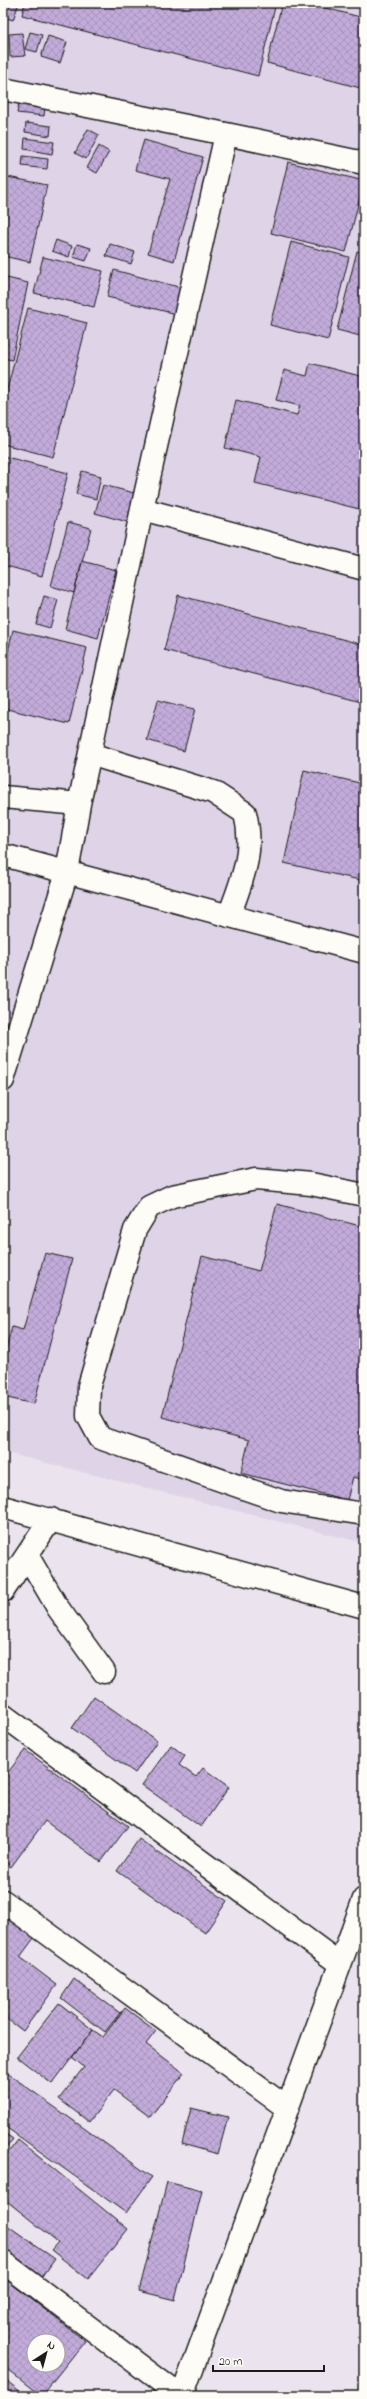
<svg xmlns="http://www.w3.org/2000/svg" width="367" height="2399" viewBox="0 0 367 2399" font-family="'Indie Flower',sans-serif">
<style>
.built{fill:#dfd3e8}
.building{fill:url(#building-cross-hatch);stroke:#1c1c1c;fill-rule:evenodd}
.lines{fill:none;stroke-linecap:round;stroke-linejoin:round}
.minor-casing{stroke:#1c1c1c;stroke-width:25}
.minor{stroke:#fdfcf7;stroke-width:22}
</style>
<defs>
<pattern id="building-cross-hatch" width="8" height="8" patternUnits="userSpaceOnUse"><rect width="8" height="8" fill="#c2abda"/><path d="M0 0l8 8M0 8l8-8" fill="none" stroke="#a693ba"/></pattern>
</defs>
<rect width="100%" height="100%" fill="#ebe4ee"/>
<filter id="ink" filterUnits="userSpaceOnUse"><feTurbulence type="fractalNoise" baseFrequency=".025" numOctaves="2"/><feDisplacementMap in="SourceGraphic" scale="8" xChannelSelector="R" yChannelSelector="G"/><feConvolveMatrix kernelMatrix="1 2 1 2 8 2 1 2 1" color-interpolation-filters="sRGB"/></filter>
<g filter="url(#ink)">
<path class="built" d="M3 3H364V1543L3 1452Z"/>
<path class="building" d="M3 3H19L13 20 3 17Z
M25 3H276L258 76 22 15Z
M282 3H306L364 18V89L267 63Z
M30 32 42 35 37 52 25 49Z
M22 33 25 56 10 57 9 34Z
M48 36 67 42 60 63 41 57Z
M19 103 45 106 44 116 17 113Z
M26 123 51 126 50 136 25 132Z
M88 129 99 135 86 159 75 153Z
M25 138 54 142 52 154 24 149Z
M144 140 203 157 174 261 148 253 170 179 135 170Z
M99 146 109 152 97 173 87 168Z
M23 156 48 159 47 169 22 166Z
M288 162 364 181 346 252 271 233Z
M3 176 47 185 30 262 3 256Z
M56 240 72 246 69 257 52 251Z
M291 242 349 257 328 340 270 325Z
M77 244 91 248 86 261 73 257Z
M110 244 135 252 131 264 106 256Z
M357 251 364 253V337L337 330Z
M43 257 103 271 94 307 34 293Z
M114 270 186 289 180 315 107 297Z
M3 277 28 283 12 360 3 358Z
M28 308 87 323 53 457 3 444V405Z
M310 363 364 377V488L359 509 255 483 261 457 225 448 236 400 297 415 300 406 276 400 284 370 307 376Z
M3 456 68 473 42 576 3 565Z
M82 471 101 476 96 499 76 494Z
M103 485 138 494 131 523 95 513Z
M68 522 91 528 74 593 51 586Z
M82 561 116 570 98 638 65 629Z
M178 595 364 645V703L164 650Z
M44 596 58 600 50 628 36 624Z
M13 630 87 648 69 724 3 708V672Z
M158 700 195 709 184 751 147 740Z
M304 770 364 784V881L284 863Z
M277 1204 364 1227V1480L353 1477 347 1500 241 1473 249 1440 162 1417 202 1256 259 1271Z
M45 1253 72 1259 34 1404 3 1397V1360L12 1327 23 1330Z
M94 1696 157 1741 135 1773 72 1728Z
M171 1745 185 1756 179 1765 196 1777 203 1768 229 1787 201 1827 142 1785Z
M25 1750 128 1826 101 1862 45 1821 11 1867 3 1860V1779Z
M139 1839 227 1901 205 1933 117 1871Z
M3 1912 37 1934 20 1957 57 1985 23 2031 3 2016Z
M74 1979 120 2013 105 2032 61 1998Z
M59 2003 93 2030 52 2084 17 2057Z
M125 2008 156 2031 146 2044 184 2073 150 2117 114 2090 89 2122 59 2099 84 2067 72 2057 93 2030 103 2037Z
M3 2070 152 2177 126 2213 3 2125Z
M191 2108 228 2117 218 2154 182 2144Z
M3 2132 13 2139 3 2152Z
M18 2140 128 2229 88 2279 51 2250 58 2242 3 2198V2159Z
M167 2182 202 2191 175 2300 139 2291Z
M4 2223 55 2259 41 2279 3 2252Z
M3 2277 85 2341 41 2396 3 2366ZM34 2341H58V2365H34Z
M3 2378 26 2396H3Z"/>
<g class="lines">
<defs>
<path id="minor" d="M3 89 226 134 142 509 79 804 67 872 3 1080
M226 134 364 163
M142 509 364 569
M90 754 213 792 245 813C255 853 242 879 229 916
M3 797 79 804
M3 855 364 952
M364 1195 311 1184 256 1179 172 1196 149 1207 135 1230 89 1386 88 1416 100 1438 281 1501 364 1514
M3 1507 364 1607
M27 1555 58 1608 104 1672
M3 1591 51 1519
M3 1715 340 1964
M3 1901 287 2108
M3 2262 180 2396
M182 2396 364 1899"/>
</defs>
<use href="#minor" class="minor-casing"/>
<use href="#minor" class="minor"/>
</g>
</g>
<rect width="367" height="2399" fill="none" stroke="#fdfcf7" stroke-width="16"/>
<rect x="8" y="8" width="351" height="2383" fill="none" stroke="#1c1c1c" stroke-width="1.5" filter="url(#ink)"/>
<g transform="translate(46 2353) rotate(36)"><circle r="19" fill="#fdfcf7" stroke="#a3a29f"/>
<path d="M0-3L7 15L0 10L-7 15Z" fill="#1c1c1c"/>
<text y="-6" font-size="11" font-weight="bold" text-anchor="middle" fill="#1c1c1c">N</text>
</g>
<path d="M213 2365v6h111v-6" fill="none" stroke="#1c1c1c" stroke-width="2"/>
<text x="219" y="2365" font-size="12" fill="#1c1c1c" stroke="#fdfcf7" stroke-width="3" paint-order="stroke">20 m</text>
</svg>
